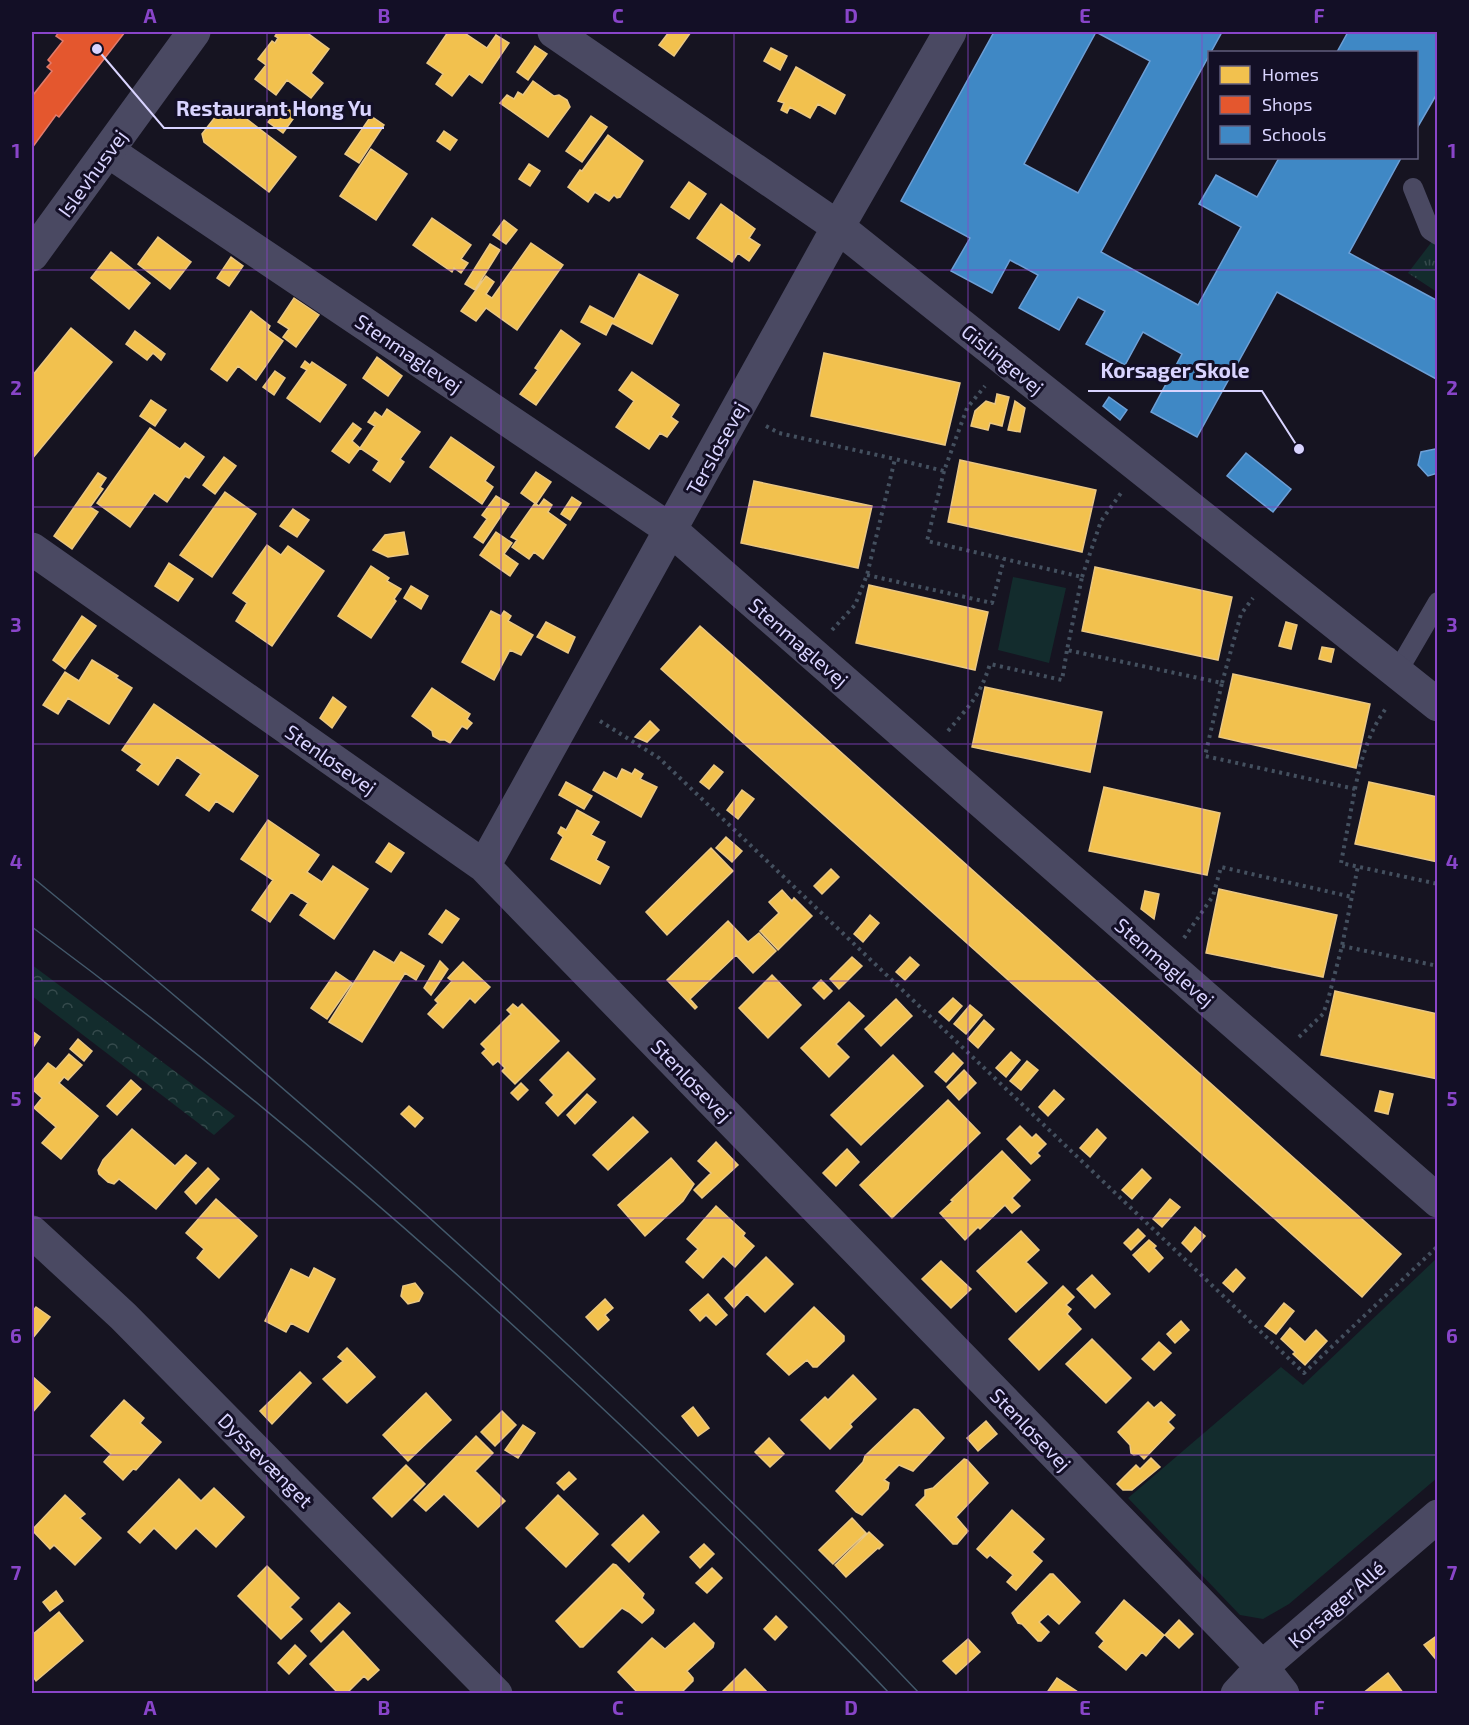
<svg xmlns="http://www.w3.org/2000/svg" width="1469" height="1725" viewBox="0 0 1469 1725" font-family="'Exo 2',sans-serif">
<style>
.grass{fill:url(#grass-tufts)}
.forest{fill:url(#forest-crowns)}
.park{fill:#132c2d}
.homes{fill:#f2c14e;stroke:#eac783;stroke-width:1.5}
.shops{fill:#e4572e;stroke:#e17c6d;stroke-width:1.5}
.schools{fill:#3f88c5;stroke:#6d9fd6;stroke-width:1.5}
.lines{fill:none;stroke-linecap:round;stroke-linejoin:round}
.path{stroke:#44505f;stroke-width:4;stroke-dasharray:3 4.5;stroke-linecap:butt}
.service{stroke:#4a4962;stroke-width:20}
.minor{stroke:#4a4962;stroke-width:33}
.tertiary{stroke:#4a4962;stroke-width:33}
.tram{stroke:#43596b;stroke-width:1.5}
.grid{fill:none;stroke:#8945c9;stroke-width:1.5;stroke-opacity:0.55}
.labels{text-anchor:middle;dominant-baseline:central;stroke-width:6;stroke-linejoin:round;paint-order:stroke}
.street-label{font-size:20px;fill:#d9d4ff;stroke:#130f26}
.leader{fill:none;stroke:#d9d4ff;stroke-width:2}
.callout-dot{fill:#d9d4ff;stroke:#130f26;stroke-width:2}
.callout-label{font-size:21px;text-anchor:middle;font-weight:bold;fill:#d9d4ff;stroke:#130f26;stroke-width:6;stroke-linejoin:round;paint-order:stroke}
.neatline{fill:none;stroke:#8945c9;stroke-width:2}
.grid-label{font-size:20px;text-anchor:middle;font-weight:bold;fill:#8945c9}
</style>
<defs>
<pattern id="grass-tufts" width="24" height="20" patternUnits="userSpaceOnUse" patternTransform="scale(1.5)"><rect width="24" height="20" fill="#132c2d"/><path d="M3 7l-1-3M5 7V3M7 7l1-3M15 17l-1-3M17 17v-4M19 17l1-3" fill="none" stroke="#354a4c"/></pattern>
<pattern id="forest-crowns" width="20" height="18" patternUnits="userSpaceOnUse" patternTransform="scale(1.5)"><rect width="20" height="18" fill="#132c2d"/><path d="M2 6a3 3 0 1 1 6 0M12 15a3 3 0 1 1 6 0" fill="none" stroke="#354a4c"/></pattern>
</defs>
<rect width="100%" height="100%" fill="#161421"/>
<path class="grass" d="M1437 235V292L1408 273Z"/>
<path class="forest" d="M32 965 235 1116 214 1135 32 996Z"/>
<path class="park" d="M1013 577 1066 588 1049 663 998 650Z
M1437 1258V1478L1289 1604 1263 1619 1240 1615 1128 1498 1281 1367 1303 1385Z"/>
<path class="homes" d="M278 32H306L329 49 311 73 323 83 311 98 287 80 276 95 255 79 266 65 258 59 272 41 275 43 278 38 275 36Z
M448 32H463L487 48 496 35 509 43 482 83 469 74 452 96 436 84 443 74 427 63Z
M669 32H691L674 56 659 45Z
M535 46 547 54 528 80 517 72Z
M771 48 787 56 780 70 764 61Z
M796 67 845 95 835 114 818 104 810 118 790 107 787 113 781 110 784 103 778 101Z
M533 81 554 96 559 95 567 100 570 107 548 137 500 103 507 95 514 99 518 92 523 95Z
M226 103 296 157 269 192 204 142 202 134Z
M282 104 296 115 283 133 268 122Z
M371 116 384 125 359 163 345 154Z
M591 116 607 127 582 162 566 151Z
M444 131 457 140 450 150 437 141Z
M608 135 643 161 620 197 617 198 614 195 609 201 595 192 588 202 568 187 580 170 582 171Z
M371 149 407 174 376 220 340 196Z
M529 164 540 171 530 186 519 179Z
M689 182 706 194 689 219 671 207Z
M721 204 755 229 749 238 760 245 749 261 738 253 732 262 697 238Z
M432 218 471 245 461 259 468 263 461 273 454 268 452 272 413 245Z
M504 220 517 230 506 244 493 235Z
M158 237 191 262 170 289 138 264Z
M531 243 563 265 517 330 486 308 476 321 461 311 486 276 494 282 486 294 492 298Z
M490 244 500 250 475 290 465 284Z
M111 252 150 283 129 309 91 278Z
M231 257 243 266 229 286 217 278Z
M639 274 678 295 652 344 612 323 606 335 581 322 590 306 614 319Z
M294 298 319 315 296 347 283 337 289 329 278 322Z
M251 311 270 326 268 330 283 341 256 380 238 366 227 381 211 369Z
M71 328 112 362 32 459V376Z
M561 330 580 344 536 405 520 394 538 370 535 368Z
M135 331 165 354 161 360 153 353 147 360 126 344Z
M824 353 960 383 945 445 811 416Z
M377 357 402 376 388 396 363 378Z
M305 361 310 365 312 362 346 385 320 422 287 398 307 370 301 367Z
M275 371 285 378 274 395 263 387Z
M632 372 679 405 671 417 678 422 667 437 660 433 649 449 616 427 634 401 619 390Z
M997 394 1009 397 1002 426 990 423 988 430 971 426 975 411 986 401 995 404Z
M151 400 166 410 155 426 140 416Z
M1015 401 1025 408 1020 432 1008 430Z
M387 409 420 432 400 459 404 462 390 482 373 470 379 461 360 448 375 426 368 422 375 412 382 417Z
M353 423 361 429 352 441 360 448 349 463 332 451Z
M150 428 180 449 185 443 204 457 189 478 185 476 167 502 154 493 130 527 97 503Z
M451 437 494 467 485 481 493 487 482 504 430 467Z
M224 457 236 466 215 494 203 485Z
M960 460 1096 490 1082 552 948 522Z
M536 472 551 482 536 504 521 493Z
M98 473 106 478 100 487 103 489 90 507 98 512 72 549 54 536Z
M754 481 872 506 858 568 741 543Z
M225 492 256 514 212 577 180 555Z
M496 496 509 504 483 543 474 537 487 519 482 515Z
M572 497 581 503 570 520 561 514Z
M544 499 552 505 548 512 566 525 543 559 534 552 529 559 512 547 517 540 511 537 535 503 539 506Z
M293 509 309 520 297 537 280 526Z
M404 532 408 554 388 557 373 550 385 535Z
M496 532 512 543 504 554 518 564 510 576 480 555Z
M267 545 281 555 288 546 324 571 272 646 236 621 247 603 233 593Z
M169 563 193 579 178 601 155 586Z
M371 566 389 578 387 581 401 589 394 599 396 601 371 638 338 616Z
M1095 567 1232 597 1218 660 1082 631Z
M869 585 988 612 975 670 856 643Z
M411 586 428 596 421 609 404 598Z
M491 611 501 616 504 611 511 616 508 621 533 635 521 655 510 650 494 680 462 662Z
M82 616 96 626 65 669 53 660Z
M546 622 575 637 568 653 537 637Z
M1286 622 1297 625 1291 649 1279 646Z
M700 626 1401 1254 1362 1297 661 669Z
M1322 647 1334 649 1331 662 1319 659Z
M92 660 118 676 116 678 132 688 109 724 68 698 58 714 43 705 65 672 79 681Z
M1233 674 1370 704 1356 768 1219 737Z
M985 687 1102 712 1090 772 972 747Z
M432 688 470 714 467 719 472 723 467 729 462 726 450 743 445 740H440L433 736 432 731 412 716Z
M333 697 346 707 332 728 320 718Z
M154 704 258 776 233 812 216 801 209 811 186 795 201 774 177 757 158 785 137 770 142 764 122 750Z
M650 721 659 730 647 742 635 737Z
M714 765 723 772 709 789 700 782Z
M622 769 632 774 635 769 643 774 640 779 657 787 641 817 593 790 604 772 617 779Z
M566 782 592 796 584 809 559 795Z
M1369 782 1438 797V862L1355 844Z
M1104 787 1220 813 1207 875 1089 851Z
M742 790 754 799 738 819 727 810Z
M577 810 599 822 591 835 605 842 596 860 609 867 600 884 551 859 563 837 558 833 561 827 566 830Z
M268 820 319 855 307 872 322 882 333 866 368 889 334 939 300 915 308 903 291 892 270 922 252 910 273 880 241 859Z
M726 837 742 851 732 862 716 848Z
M389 843 404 853 391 872 376 862Z
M711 848 733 871 667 935 646 912Z
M831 869 839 877 822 894 814 886Z
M1219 889 1337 915 1323 977 1206 953Z
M782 890 792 901 794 898 812 916 778 950 760 931 779 913 769 902Z
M1145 891 1159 894 1154 919 1141 909Z
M446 910 459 919 442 943 429 934Z
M870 915 879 923 863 942 854 934Z
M728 921 748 942 759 933 776 951 753 973 736 955 690 999 697 1007 695 1009 667 980Z
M374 951 394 963 401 952 424 966 416 980 405 973 362 1042 329 1022Z
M852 957 862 966 839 989 830 979Z
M910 957 919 965 905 980 896 972Z
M440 961 448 969 431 995 424 988Z
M463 962 490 987 475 1003 470 998 443 1028 428 1014 438 1003 435 1000 452 981 448 978Z
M336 972 352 983 327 1019 311 1008Z
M772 975 801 1005 768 1038 739 1008Z
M821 980 832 991 824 999 813 988Z
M1335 991 1438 1014V1079L1321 1055Z
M953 998 962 1006 949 1021 939 1012Z
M896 999 912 1016 881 1046 865 1029Z
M849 1002 864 1016 836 1044 849 1057 829 1077 801 1048Z
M513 1004 518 1008 522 1004 559 1041 515 1084 502 1071 505 1068 498 1061 493 1065 482 1053 486 1049 481 1044 511 1014 507 1010Z
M970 1005 982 1015 966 1034 954 1024Z
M984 1020 994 1029 978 1048 968 1039Z
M32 1031 40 1037 32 1049Z
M78 1039 92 1051 84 1061 70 1049Z
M568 1052 595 1079 558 1116 546 1103 554 1095 540 1080Z
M1011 1052 1020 1060 1006 1077 996 1068Z
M953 1053 963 1063 946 1082 935 1072Z
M69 1054 82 1065 68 1080 64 1077 59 1083 98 1116 61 1159 42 1143 56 1127 34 1108 42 1098 32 1089V1082L48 1063 56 1069Z
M893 1055 923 1086 861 1145 831 1115Z
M1027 1061 1038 1070 1021 1090 1010 1081Z
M964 1070 976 1083 959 1100 947 1087Z
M131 1080 141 1089 117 1115 107 1106Z
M521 1083 528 1090 518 1100 511 1093Z
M1054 1090 1064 1099 1048 1116 1039 1107Z
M1380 1091 1393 1094 1388 1114 1375 1111Z
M587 1094 596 1102 575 1124 567 1115Z
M948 1100 980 1133 892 1218 860 1185Z
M409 1106 423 1118 415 1127 401 1114Z
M633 1117 648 1132 608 1170 593 1155Z
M1020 1126 1032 1138 1036 1134 1046 1144 1037 1153 1040 1156 1031 1164 1007 1139Z
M132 1129 175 1166 186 1155 196 1163 156 1209 119 1179 114 1184 108 1182 99 1174 98 1170 103 1160Z
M1097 1129 1106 1138 1090 1157 1080 1148Z
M716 1142 738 1165 702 1198 694 1190 711 1173 698 1161Z
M847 1149 859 1162 836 1186 823 1173Z
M1002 1151 1030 1180 1012 1198 1020 1206 1012 1213 1005 1205 980 1229 978 1227 965 1240 940 1213 953 1201 951 1200Z
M671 1158 694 1184 683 1201 645 1236 618 1205Z
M208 1168 219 1179 196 1204 185 1192Z
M1142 1169 1151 1178 1132 1199 1122 1190Z
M216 1199 257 1236 219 1278 197 1258 204 1249 186 1233Z
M1170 1199 1180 1207 1162 1227 1153 1219Z
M716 1206 745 1233 743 1236 754 1246 735 1267 723 1256 703 1278 686 1262 698 1249 687 1239Z
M1195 1227 1205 1236 1191 1252 1182 1243Z
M1138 1229 1145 1236 1131 1250 1124 1243Z
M1021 1231 1039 1250 1026 1262 1047 1283 1016 1312 977 1271Z
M1149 1240 1156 1246 1154 1248 1163 1258 1149 1272 1133 1255Z
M766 1257 793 1284 765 1312 747 1294 734 1308 725 1298Z
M941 1261 971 1289 951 1308 922 1279Z
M314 1268 335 1279 308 1332 291 1323 286 1332 265 1321 291 1269 309 1278Z
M1236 1269 1245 1278 1233 1292 1223 1283Z
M1092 1275 1110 1294 1095 1308 1077 1289Z
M415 1283 423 1293 419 1301 408 1304 401 1296 403 1286Z
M1063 1286 1074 1297 1066 1305 1071 1309 1067 1314 1081 1329 1039 1370 1009 1339Z
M708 1294 727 1315 716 1325 706 1315 700 1321 690 1310Z
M605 1299 613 1308 605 1315 609 1320 598 1330 586 1317Z
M1284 1303 1294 1311 1276 1334 1265 1326Z
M36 1307 50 1317 32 1339V1312Z
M814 1307 844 1336V1341L817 1367H813L807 1360 789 1375 767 1354Z
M1181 1321 1189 1330 1175 1343 1167 1334Z
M1290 1328 1305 1342 1316 1330 1327 1341 1305 1365 1293 1354 1295 1352 1281 1339Z
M1092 1339 1131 1378 1106 1403 1066 1364Z
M1159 1342 1171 1353 1154 1370 1142 1359Z
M347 1348 375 1377 347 1403 323 1379 343 1361 338 1357Z
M300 1372 311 1383 272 1424 260 1411Z
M853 1375 876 1399 850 1424 852 1427 830 1449 801 1420 825 1397 828 1400Z
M32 1376 50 1392 32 1413Z
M426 1393 451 1420 408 1461 383 1435Z
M124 1400 144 1418 140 1423 161 1442 136 1470 133 1469 123 1480 104 1462 111 1454 91 1436Z
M1148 1402 1154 1408 1161 1402 1175 1415 1168 1422 1174 1428 1144 1459 1139 1454 1134 1455 1131 1453 1130 1445 1118 1432Z
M693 1407 709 1428 698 1436 682 1416Z
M914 1409 918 1410 944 1438 913 1471 899 1465 884 1480 889 1483 888 1489 862 1515 856 1512 836 1491 863 1462 865 1456Z
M502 1411 516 1425 495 1446 481 1432Z
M986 1421 997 1434 978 1451 967 1438Z
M523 1425 535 1433 518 1458 505 1450Z
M476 1436 493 1453 475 1471 505 1501 478 1527 444 1494 426 1511 414 1500Z
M769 1438 784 1454 770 1467 755 1452Z
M1151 1458 1160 1467 1132 1490H1123L1117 1484 1136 1465 1140 1469Z
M964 1459 967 1460 988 1483 956 1517 968 1531 957 1544H953L916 1505 925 1496V1490L933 1488Z
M406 1465 425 1484 392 1517 373 1498Z
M569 1472 576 1479 564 1490 557 1483Z
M179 1479 201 1501 214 1488 244 1517 216 1547 196 1528 176 1549 154 1528 140 1543 128 1532Z
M65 1495 85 1514 80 1518 101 1538 75 1565 54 1545 50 1549 32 1530Z
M558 1495 598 1534 566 1567 526 1528Z
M1012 1510 1044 1539 1032 1552 1042 1561 1016 1590 1007 1582 1013 1575 990 1555 987 1558 977 1549Z
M643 1515 659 1532 629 1562 612 1545Z
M852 1518 866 1533 833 1564 819 1550Z
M869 1532 883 1545 879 1549 878 1548 846 1577 835 1565Z
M704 1544 714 1554 700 1568 690 1557Z
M613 1564 616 1565 644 1594 642 1598 654 1610 653 1613 642 1623 629 1612 622 1608 583 1647H580L556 1621Z
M267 1566 299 1598 290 1607 302 1619 281 1639 238 1596Z
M712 1568 722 1578 707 1593 696 1583Z
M1050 1574H1053L1080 1602 1059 1624 1048 1614 1039 1622 1049 1632 1041 1641H1038L1022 1624 1018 1623 1012 1613Z
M56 1591 63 1601 50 1611 43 1602Z
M1124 1600 1164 1635 1146 1656 1142 1652 1126 1670 1099 1647 1104 1641 1096 1633Z
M339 1603 350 1613 321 1642 311 1631Z
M59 1612 83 1641 36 1681 32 1675V1635Z
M776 1616 787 1627 775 1640 764 1629Z
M1179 1620 1193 1634 1179 1648 1165 1635Z
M694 1623 714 1643 713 1647 687 1671 693 1678V1681L680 1694H639L618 1672 652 1638 665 1649Z
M343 1631 379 1670 368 1680 364 1676 346 1694H339L310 1664Z
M1438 1635V1662L1424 1645Z
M968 1639 980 1652 956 1674 943 1661Z
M295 1645 306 1656 289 1674 278 1663Z
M745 1669 769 1694H720Z
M1388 1673 1404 1694H1362Z
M1057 1678 1081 1694H1046Z"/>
<path class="shops" d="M59 32H125L59 117 56 115 32 148V94L33 95 52 71 47 67 51 63 48 60 63 41 56 36Z"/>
<path class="schools" d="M994 32H1096L1024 164 1078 193 1150 61 1096 32H1222L1101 252 1198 305 1241 227 1199 204 1216 175 1257 197 1279 158H1401L1349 253 1438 301V380L1277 292 1197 437 1151 412 1182 354 1143 332 1125 365 1086 344 1105 311 1078 297 1059 330 1019 308 1038 275 1010 260 992 293 951 271 970 238 901 201Z
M1348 32H1438V92L1416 130V52H1337Z
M1109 397 1127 410 1120 420 1103 406Z
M1435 449 1438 451V473L1428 476 1418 465 1421 452Z
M1246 453 1291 489 1273 512 1227 476Z"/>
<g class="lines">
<path class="path" d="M766 426 779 433 895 459
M944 471 927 541 1082 577 1067 650 1222 683 1205 756 1355 789 1341 863 1438 884
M867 575 992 603 1004 559
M1082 577 1101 521 1121 493
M832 630 855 605 867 575 895 459 944 471 967 408 985 386
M1222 683 1241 614 1253 598
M600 721 659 758 1304 1373 1438 1246
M948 731C969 706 980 696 990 664L1062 680 1067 650
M1355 789C1361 759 1369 731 1387 707
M1184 938 1213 896 1221 867 1352 897
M1342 946 1438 966
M1299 1037 1323 1014 1328 1000 1342 946 1358 866"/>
<path class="service" d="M1413 188 1430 230 1438 235
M1396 674 1438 602"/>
<path class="minor" d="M554 32 838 227 1438 705
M108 151 671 530 1438 1201
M32 549 484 866 1262 1667 1283 1694
M484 866 838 227 950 32
M32 1232 123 1316 496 1694
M1237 1694 1262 1667 1438 1516"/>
<path class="tertiary" d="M32 255 194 32"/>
<path class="tram" d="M32 877C343 1132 643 1401 920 1694
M32 927C252 1090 459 1270 657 1460 736 1537 814 1614 890 1694"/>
</g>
<path class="grid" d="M267 32V1694M501 32V1694M734 32V1694M968 32V1694M1202 32V1694M32 270H1438M32 507H1438M32 744H1438M32 981H1438M32 1218H1438M32 1455H1438"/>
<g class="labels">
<g class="street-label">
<text transform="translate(92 173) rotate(-54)">Islevhusvej</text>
<text transform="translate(409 353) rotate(34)">Stenmaglevej</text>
<text transform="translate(1003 359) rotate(39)">Gislingevej</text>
<text transform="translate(716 448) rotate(-61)">Tersløsevej</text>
<text transform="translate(799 642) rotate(41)">Stenmaglevej</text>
<text transform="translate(331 759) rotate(35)">Stenløsevej</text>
<text transform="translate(1165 962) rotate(41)">Stenmaglevej</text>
<text transform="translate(692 1080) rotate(46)">Stenløsevej</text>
<text transform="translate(1031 1429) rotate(46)">Stenløsevej</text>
<text transform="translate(266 1460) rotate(45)">Dyssevænget</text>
<text transform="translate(1336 1604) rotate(-41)">Korsager Allé</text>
</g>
</g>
<path class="leader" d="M97 49L164 128H384M1299 449L1262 391H1088"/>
<g class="callout-dot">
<circle cx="97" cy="49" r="6"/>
<circle cx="1299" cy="449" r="6"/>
</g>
<g class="callout-label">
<text x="274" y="116">Restaurant Hong Yu</text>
<text x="1175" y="378">Korsager Skole</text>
</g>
<rect width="1469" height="1725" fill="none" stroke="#130f26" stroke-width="66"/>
<rect x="1208" y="51" width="210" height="108" fill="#130f26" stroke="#625e7d" stroke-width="1.5"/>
<rect x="1220" y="66" width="30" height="18" fill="#f2c14e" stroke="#625e7d" stroke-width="1.5"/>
<text x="1262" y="81" font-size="18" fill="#d9d4ff">Homes</text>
<rect x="1220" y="96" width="30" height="18" fill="#e4572e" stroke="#625e7d" stroke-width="1.5"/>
<text x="1262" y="111" font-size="18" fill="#d9d4ff">Shops</text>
<rect x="1220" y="126" width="30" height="18" fill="#3f88c5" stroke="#625e7d" stroke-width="1.5"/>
<text x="1262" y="141" font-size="18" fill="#d9d4ff">Schools</text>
<rect x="33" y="33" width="1403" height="1659" class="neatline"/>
<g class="grid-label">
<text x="150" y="23">A</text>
<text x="384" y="23">B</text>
<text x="618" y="23">C</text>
<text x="851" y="23">D</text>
<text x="1085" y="23">E</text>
<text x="1319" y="23">F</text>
<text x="16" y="158">1</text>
<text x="1452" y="158">1</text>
<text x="16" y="395">2</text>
<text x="1452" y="395">2</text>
<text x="16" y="632">3</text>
<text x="1452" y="632">3</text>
<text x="16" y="869">4</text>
<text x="1452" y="869">4</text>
<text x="16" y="1106">5</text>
<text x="1452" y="1106">5</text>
<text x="16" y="1343">6</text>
<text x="1452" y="1343">6</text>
<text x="16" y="1580">7</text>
<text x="1452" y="1580">7</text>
<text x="150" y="1715">A</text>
<text x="384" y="1715">B</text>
<text x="618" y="1715">C</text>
<text x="851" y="1715">D</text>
<text x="1085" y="1715">E</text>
<text x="1319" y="1715">F</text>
</g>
</svg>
